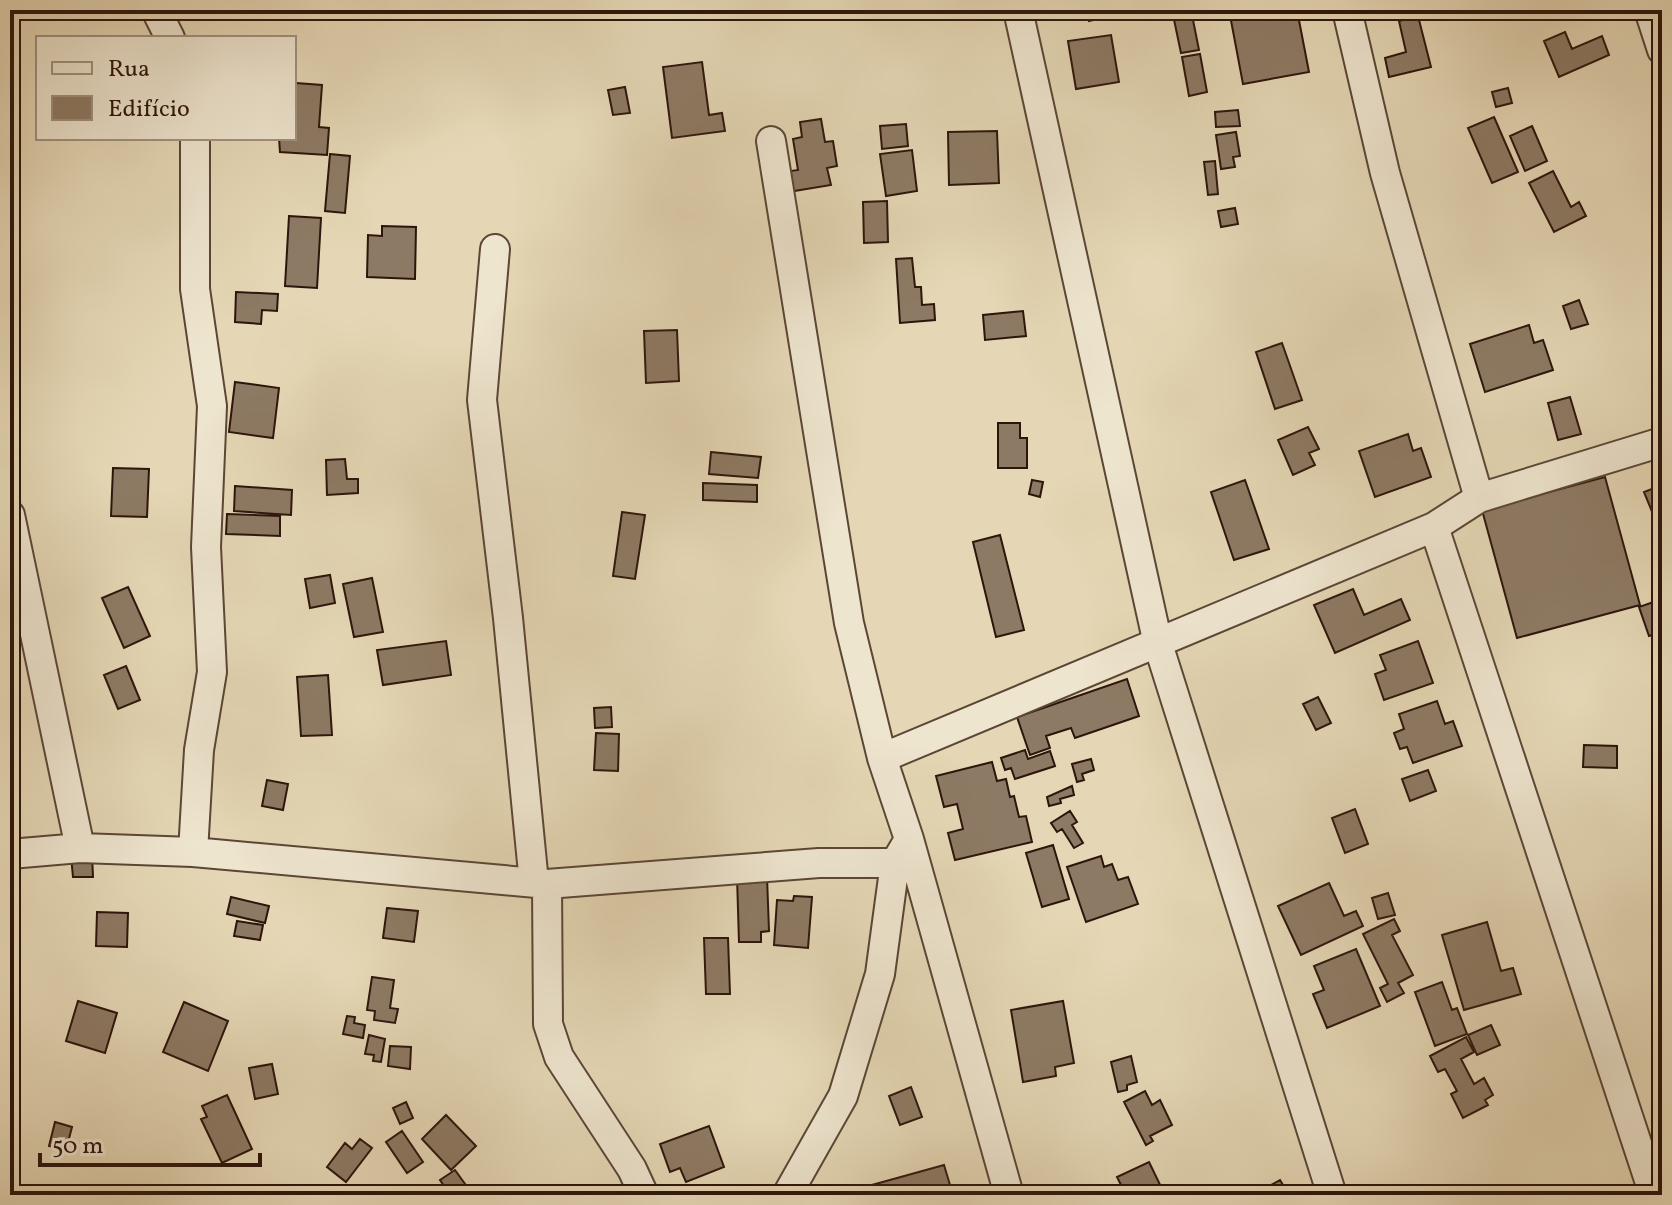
<svg xmlns="http://www.w3.org/2000/svg" width="1672" height="1205" viewBox="0 0 1672 1205" font-family="Vollkorn,serif">
<style>
.building{fill:#8d7a64;stroke:#2d150c;stroke-width:2}
.lines{fill:none;stroke-linecap:round;stroke-linejoin:round}
.minor-casing{stroke:#5b4636;stroke-width:32}
.minor{stroke:#eee5cf;stroke-width:28}
</style>
<rect width="100%" height="100%" fill="#e5d7b5"/>
<filter id="stains"><feTurbulence type="fractalNoise" baseFrequency=".0025" numOctaves="4"/><feColorMatrix values="0 0 0 0 .2 0 0 0 0 .09 0 0 0 0 .02 0 0 0 .5 -.17"/></filter>
<radialGradient id="worn" r=".72"><stop offset=".6" stop-color="#630" stop-opacity="0"/><stop offset="1" stop-color="#630" stop-opacity=".3"/></radialGradient>
<path class="building" d="M1086 10H1125L1126 12 1089 21Z
M1172 10H1191L1199 50 1181 53Z
M1229 10H1297L1309 72 1243 84Z
M1418 16 1431 67 1389 77 1385 58 1406 52 1399 21Z
M1565 32 1572 49 1602 36 1609 55 1559 77 1544 41Z
M1111 35 1119 82 1076 89 1068 41Z
M1200 54 1207 92 1189 96 1182 57Z
M702 62 709 115 722 113 725 131 672 138 663 67Z
M296 83 322 85 319 127 329 128 327 155 280 152 279 138H294Z
M625 87 630 113 613 115 608 90Z
M1508 88 1512 103 1496 107 1492 92Z
M1238 110 1240 126 1216 127 1215 112Z
M1494 117 1518 172 1492 183 1468 128Z
M821 119 825 142 833 141 837 166 827 168 831 185 788 192 784 172 798 170 793 139 802 137 800 122Z
M906 124 908 146 882 149 880 126Z
M1532 126 1547 161 1525 171 1510 136Z
M997 131 999 183 949 185 948 132Z
M1236 132 1240 156 1233 157 1235 167 1221 169 1216 135Z
M912 150 917 191 886 196 880 154Z
M330 154 350 156 345 213 325 211Z
M1215 161 1218 194 1208 195 1204 162Z
M1553 171 1571 207 1579 202 1586 216 1554 232 1529 183Z
M887 201 888 242 864 243 863 202Z
M1235 208 1238 224 1221 227 1218 211Z
M289 216 321 218 317 288 285 286Z
M382 226 416 227 415 279 367 277 368 235 382 236Z
M912 258 915 287H921L922 305 934 304 935 320 900 323 896 259Z
M236 292 278 294 277 311 262 310 261 324 235 322Z
M1579 300 1588 324 1571 329 1563 306Z
M1023 311 1026 336 985 340 983 315Z
M1529 325 1534 343 1543 340 1553 370 1485 392 1470 344Z
M677 330 679 381 646 383 644 331Z
M1282 343 1302 400 1275 409 1256 352Z
M235 382 279 388 273 438 229 432Z
M1570 397 1581 434 1558 440 1548 403Z
M998 423H1020V438H1027V468H998Z
M1308 427 1319 449 1309 453 1315 465 1293 475 1278 440Z
M1408 434 1413 451 1421 448 1431 477 1375 497 1359 451Z
M711 452 761 457 758 478 709 474Z
M345 459 347 479H358V493L327 495 326 460Z
M113 468 149 469 147 517 111 516Z
M1605 477 1640 605 1517 638 1482 510Z
M1032 480 1043 482 1040 497 1029 494Z
M1245 480 1269 549 1234 560 1211 492Z
M703 483 757 485V502L703 500Z
M1662 485V517L1655 519 1644 492Z
M235 486 292 490 291 515 234 511Z
M622 512 645 515 635 579 613 576Z
M227 514 280 516V536L226 534Z
M1000 535 1024 630 996 637 973 542Z
M330 575 335 603 310 608 305 579Z
M372 578 383 632 354 637 343 584Z
M128 587 150 636 124 648 102 598Z
M1353 589 1364 615 1401 599 1410 620 1335 653 1314 605Z
M1662 599V632L1649 636 1639 607Z
M446 641 451 675 383 685 377 650Z
M1418 641 1433 683 1384 700 1375 674 1386 670 1380 655Z
M126 666 140 700 118 709 104 675Z
M328 675 332 735 301 736 297 677Z
M1127 679 1139 716 1075 738 1071 728 1046 736 1050 748 1030 755 1017 717Z
M1318 697 1331 723 1316 730 1303 704Z
M1437 701 1445 724 1453 721 1462 746 1413 763 1407 747 1400 749 1394 733 1404 729 1399 714Z
M611 707 612 727 595 728 594 708Z
M596 733 619 734 618 771 594 770Z
M1584 745 1617 746V768L1583 767Z
M1025 750 1028 759 1050 751 1055 766 1015 779 1011 768 1005 770 1001 758Z
M1091 759 1094 770 1082 774 1084 780 1077 782 1072 764Z
M992 762 997 781 1006 779 1010 797 1014 796 1019 817 1026 816 1032 842 955 860 948 833 963 829 957 804 944 807 936 776Z
M1428 770 1436 791 1410 801 1402 779Z
M267 780 288 784 283 810 262 806Z
M1072 786 1074 795 1060 799 1061 803 1049 806 1047 797Z
M1355 809 1368 844 1345 853 1332 818Z
M1070 811 1077 822 1072 825 1083 843 1074 848 1062 829 1057 832 1051 823Z
M1053 845 1069 899 1042 907 1026 853Z
M92 855 93 877H73L71 856Z
M1101 856 1104 867 1112 864 1118 880 1128 877 1138 904 1086 922 1067 867Z
M767 876 769 931 761 932V942H739L737 877Z
M1329 883 1344 916 1356 911 1363 926 1301 955 1278 906Z
M1388 893 1395 915 1378 919 1372 898Z
M794 896 812 897 808 948 774 945 777 900 793 901Z
M231 897 269 906 265 923 227 914Z
M387 908 418 911 414 942 383 938Z
M97 912 128 913 127 947 96 946Z
M1394 919 1400 931 1392 935 1413 975 1398 983 1404 993 1387 1002 1380 988 1388 984 1363 934Z
M237 921 263 925 260 940 234 936Z
M1487 922 1501 971 1513 968 1521 994 1464 1010 1442 935Z
M704 938H728L730 994H706Z
M1356 949 1380 1006 1327 1028 1313 994 1324 990 1314 966Z
M372 977 394 980 390 1008 398 1009 395 1023 374 1020 375 1011 367 1010Z
M1442 982 1452 1010 1457 1008 1467 1034 1435 1046 1415 992Z
M78 1001 117 1013 105 1053 66 1041Z
M1063 1001 1074 1063 1055 1067 1056 1076 1023 1082 1011 1010Z
M184 1002 228 1021 208 1071 163 1052Z
M347 1016 355 1017 354 1023 365 1025 363 1038 343 1034Z
M1491 1025 1500 1045 1477 1055 1468 1035Z
M369 1035 385 1039 381 1062 373 1061 374 1055 365 1054Z
M1466 1037 1474 1052 1461 1059 1474 1084 1484 1078 1493 1095 1485 1100 1488 1105 1463 1118 1451 1094 1457 1091 1445 1069 1438 1072 1430 1056Z
M390 1046 411 1047 410 1069 388 1066Z
M1131 1056 1137 1082 1127 1085V1090L1118 1092 1111 1062Z
M272 1064 278 1094 255 1099 249 1068Z
M911 1087 922 1117 900 1125 889 1096Z
M1145 1091 1152 1105 1160 1100 1172 1125 1150 1136 1153 1141 1146 1145 1124 1102Z
M227 1095 252 1149 222 1163 201 1119 207 1117 202 1106Z
M406 1102 413 1118 400 1124 393 1108Z
M446 1115 476 1146 451 1170 422 1139Z
M55 1122 72 1127 66 1150 49 1146Z
M709 1126 724 1167 686 1182 680 1168 670 1172 660 1144Z
M402 1131 423 1162 407 1173 386 1142Z
M360 1139 372 1148 346 1182 327 1167 345 1143 352 1149Z
M1149 1162 1165 1195H1126L1117 1177Z
M944 1165 953 1195H863L861 1188Z
M455 1170 473 1195H450L440 1180Z
M1280 1180 1289 1195H1253Z"/>
<g class="lines">
<defs>
<path id="minor" d="M156 10 170 38
M1018 10 1158 644 1332 1195
M1347 10 1385 173 1479 498
M1649 10 1662 50
M771 141 849 623 882 758
M495 249 482 400 508 618 534 883
M10 515 80 848
M1434 527 1654 1195
M193 852 199 750 212 672 206 547 212 406 195 289V138
M10 854 80 848 193 852 547 884 819 863H895
M547 884 548 1024 559 1057 632 1169 644 1195
M787 1195 843 1096 880 974 895 863 905 846
M1009 1195 909 839 882 758 1434 527 1479 498 1662 442"/>
</defs>
<use href="#minor" class="minor-casing"/>
<use href="#minor" class="minor"/>
</g>
<rect width="1672" height="1205" fill="none" stroke="#e5d7b5" stroke-width="40"/>
<rect x="12" y="12" width="1648" height="1181" fill="none" stroke="#2d150c" stroke-width="4"/>
<rect x="20" y="20" width="1632" height="1165" fill="none" stroke="#2d150c" stroke-width="2"/>
<rect x="36" y="36" width="260" height="104" fill="#eee5cf" stroke="#a19281" stroke-width="2"/>
<rect x="52" y="62" width="40" height="12" fill="#eee5cf" stroke="#a19281" stroke-width="2"/>
<text x="108" y="76" font-size="24" fill="#2d150c">Rua</text>
<rect x="52" y="96" width="40" height="24" fill="#8d7a64" stroke="#a19281" stroke-width="2"/>
<text x="108" y="116" font-size="24" fill="#2d150c">Edifício</text>
<path d="M40 1153v12h220v-12" fill="none" stroke="#2d150c" stroke-width="4"/>
<text x="52" y="1153" font-size="24" fill="#2d150c" stroke="#eee5cf" stroke-width="6" paint-order="stroke">50 m</text>
<rect width="100%" height="100%" filter="url(#stains)"/>
<rect width="100%" height="100%" fill="url(#worn)"/>
</svg>
